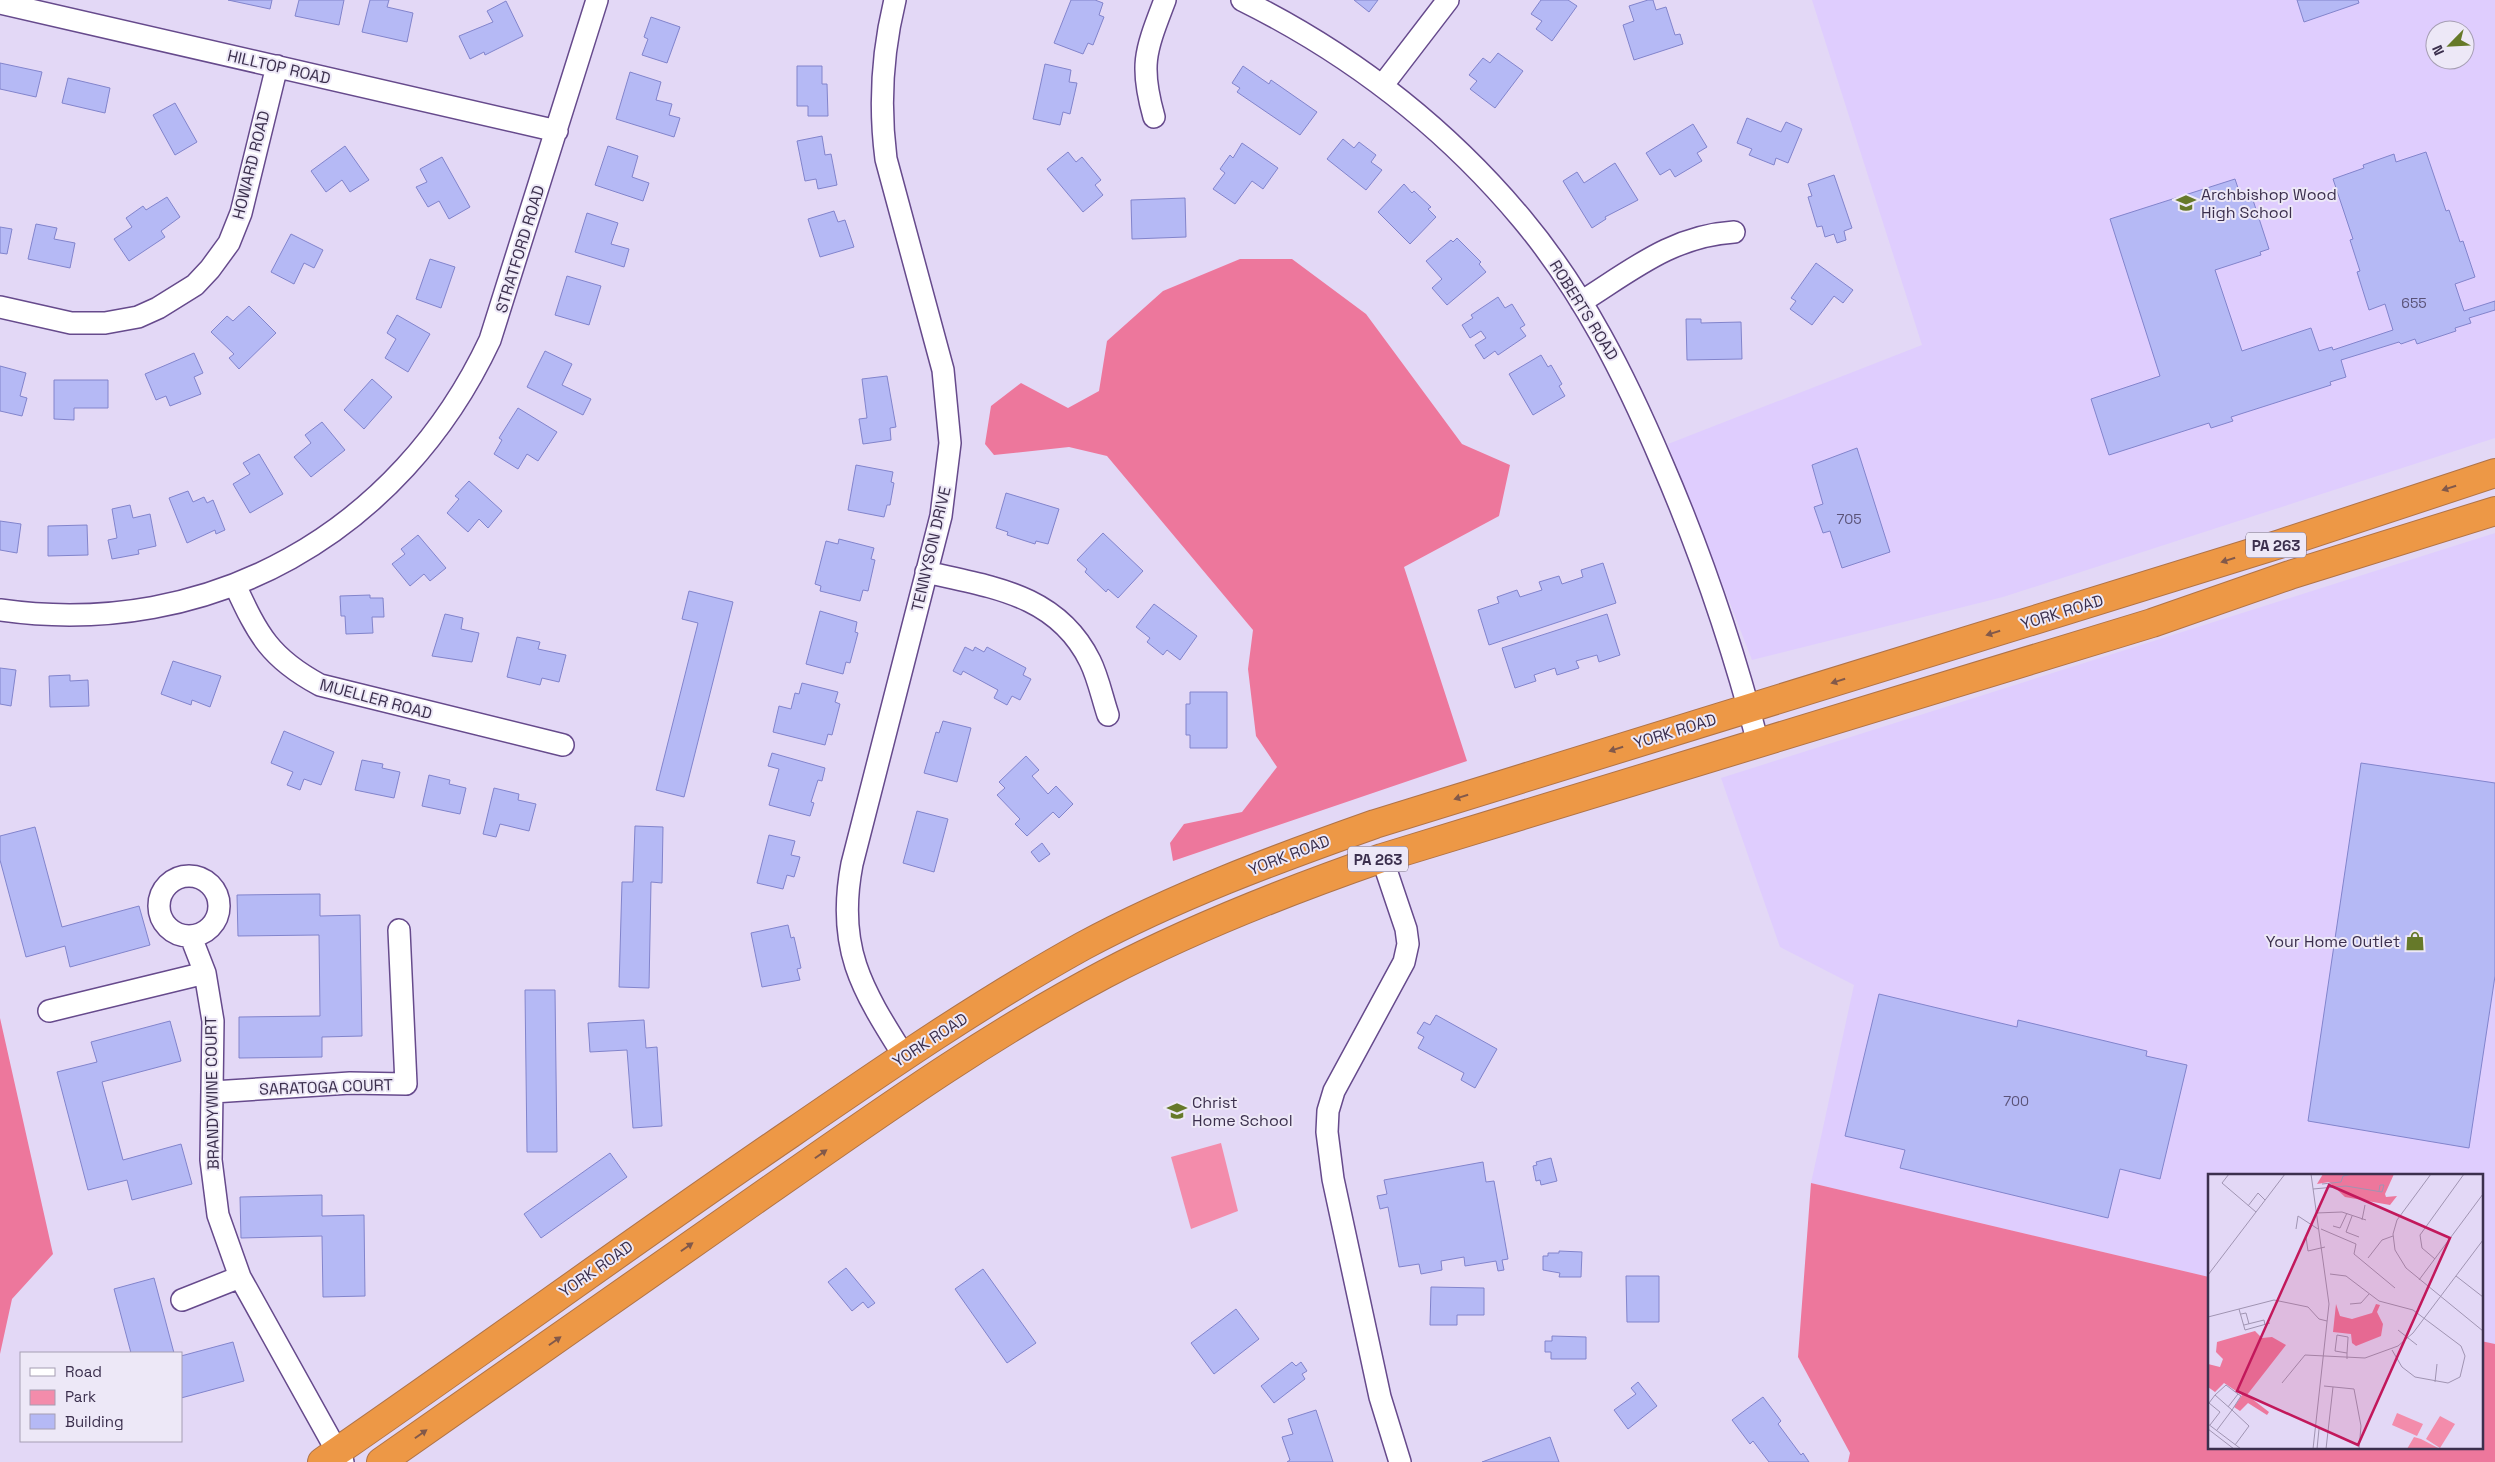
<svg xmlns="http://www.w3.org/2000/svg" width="2495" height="1462" viewBox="0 0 2495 1462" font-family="'Space Grotesk',sans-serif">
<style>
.built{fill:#dfcdfe;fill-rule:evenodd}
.green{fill:#f38cab}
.forest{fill:#ed779c}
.building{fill:#b5b9f5;stroke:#8284cc}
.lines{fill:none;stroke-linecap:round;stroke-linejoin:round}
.minor-casing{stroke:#664a8c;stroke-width:24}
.highway-casing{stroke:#af7348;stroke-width:30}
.minor{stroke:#fff;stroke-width:21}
.highway{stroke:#ed9846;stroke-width:28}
.oneway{fill:#82594a}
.labels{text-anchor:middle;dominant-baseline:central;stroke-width:4;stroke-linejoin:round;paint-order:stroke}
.number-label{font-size:14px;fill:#5a5277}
.shield{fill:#ede8f7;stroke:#706680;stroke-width:1}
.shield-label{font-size:15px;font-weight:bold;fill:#3b2f4d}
.street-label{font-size:16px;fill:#3b2f4d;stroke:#ede8f7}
.poi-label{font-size:16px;fill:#3b2f4d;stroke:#ede8f7;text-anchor:start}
.inset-road{fill:none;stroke:#a094b2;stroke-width:1}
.view{fill:#c2185b;fill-opacity:0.15;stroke:#c2185b;stroke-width:2.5}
.inset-edge{fill:none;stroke:#3b2f4d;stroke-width:2.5}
</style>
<rect width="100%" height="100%" fill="#e3d8f6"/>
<path class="built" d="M1812 0H2495V438L2003 597 1752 660 1668 444 1922 345ZM2435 30H2465V60H2435Z
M2495 533V1344L2481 1341V1176H2209V1277L1811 1183 1854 985 1780 947 1721 778Z"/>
<path class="green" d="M1221 1143 1238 1211 1191 1229 1171 1157Z"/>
<path class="forest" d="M1240 259H1292L1366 314 1462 444 1510 465 1499 516 1404 567 1467 761 1173 861 1170 843 1184 824 1242 812 1277 767 1256 736 1248 669 1253 630 1107 456 1069 447 994 455 985 444 991 406 1021 383 1068 408 1099 391 1107 341 1163 291Z
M0 1018 53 1254 12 1299 0 1354Z
M1811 1183 2209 1277V1448H2481V1341L2495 1344V1462H1848L1850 1453 1798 1357Z"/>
<path class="building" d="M228 0H272L270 9Z
M299 0H344L339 25 295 16Z
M370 0H389L387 7 413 13 407 42 362 32Z
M1071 0H1095L1103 3 1099 15 1104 17 1093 45 1088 43 1083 54 1054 43Z
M1354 0H1378L1369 12Z
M1541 0H1568L1577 6 1552 41 1536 29 1542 21 1531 14Z
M1648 0H1653L1656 10 1666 7 1675 35 1680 34 1683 44 1634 60 1623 25 1634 21 1629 6Z
M2297 0H2358L2359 3 2304 22Z
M506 1 523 36 485 55 484 52 470 59 459 36 493 22 487 11Z
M651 17 680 27 667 63 642 55 648 39 644 37Z
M1498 53 1523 71 1495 108 1470 89 1477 81 1469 75 1483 58 1490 63Z
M0 63 42 72 36 97 0 89Z
M1045 64 1071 70 1069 82 1077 83 1070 114 1063 112 1060 125 1033 119Z
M797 66H822V84H827L828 116H808V106H797Z
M1243 66 1269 84 1271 80 1317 112 1300 135 1237 92 1240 88 1232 83Z
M630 72 661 82 656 100 672 104 669 115 680 118 674 137 616 119Z
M68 78 110 88 105 113 62 103Z
M175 103 197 142 175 155 153 115Z
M1747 118 1781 132 1786 122 1802 129 1788 163 1776 158 1774 165 1749 155 1752 149 1737 143Z
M1693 124 1707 147 1697 153 1702 161 1675 177 1670 169 1660 175 1646 153Z
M822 136 825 155 831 154 837 185 818 189 816 179 805 181 797 141Z
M1343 139 1354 148 1359 142 1376 155 1371 162 1382 170 1366 190 1327 159Z
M1242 143 1278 168 1263 189 1252 181 1235 204 1213 189 1225 173 1220 169 1230 155 1233 158Z
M345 146 369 180 350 192 342 180 326 192 311 171Z
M608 146 638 156 632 177 649 183 643 201 595 185Z
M1068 152 1076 162 1082 157 1101 180 1095 185 1103 195 1083 212 1047 169Z
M2426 152 2446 211 2449 210 2460 242 2463 241 2475 277 2455 284 2464 311 2495 301V310L2469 318 2471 323 2455 328 2456 331 2417 344 2415 339 2401 344 2399 342 2341 360 2346 377 2330 382 2331 385 2231 417 2233 421 2211 428 2209 423 2109 455 2091 399 2160 376 2110 219 2235 179 2241 197 2251 194 2269 249 2260 252 2261 255 2215 270 2242 351 2311 328 2319 351 2332 347 2333 350 2393 330 2385 304 2369 310 2357 272 2360 271 2350 240 2353 239 2333 179 2364 168 2363 165 2394 154 2396 162Z
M442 157 470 207 449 219 439 201 428 207 416 187 427 182 420 169Z
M1615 163 1638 200 1605 217 1606 219 1592 228 1563 181 1577 172 1584 183Z
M1834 175 1852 228 1844 231 1846 240 1837 243 1834 234 1825 237 1822 226 1817 227 1808 197 1812 196 1808 184Z
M1404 184 1412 193 1414 191 1431 207 1428 209 1436 217 1410 244 1378 212Z
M167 197 180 217 161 231 165 237 129 261 114 239 132 227 126 218 143 206 146 210Z
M1185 198 1186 237 1132 239 1131 200Z
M834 211 838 222 845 220 854 247 820 257 808 219Z
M587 213 618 223 611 244 629 249 624 267 575 252Z
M36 224 57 228 54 239 75 243 70 268 28 259Z
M0 227 12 229 7 254 0 253Z
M291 234 323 250 314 268 304 263 294 284 271 272Z
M1457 238 1481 262 1479 264 1486 272 1447 305 1432 288 1442 279 1426 261 1451 240 1453 242Z
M430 259 455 267 441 308 416 299Z
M1816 263 1853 290 1843 303 1834 296 1812 325 1790 309 1796 301 1791 298Z
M567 276 601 286 589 325 555 315Z
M1498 297 1505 308 1512 304 1525 325 1520 328 1526 336 1498 355 1495 351 1484 359 1475 345 1486 338 1481 331 1470 338 1462 325 1473 318 1471 315Z
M249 306 276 333 239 369 229 358 234 354 211 332 227 316 233 321Z
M397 315 430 334 408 372 385 358 396 339 387 333Z
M1686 319H1701V323L1741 322 1742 359 1687 360Z
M545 351 572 364 562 385 591 399 583 415 527 387Z
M194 353 203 373 194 377 201 394 170 406 166 396 156 400 145 374Z
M1541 355 1548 367 1551 365 1562 384 1559 386 1565 396 1533 415 1509 374Z
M0 366 26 373 20 396 27 398 22 416 0 411Z
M887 376 896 427 890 428 891 440 863 444 859 419 867 418 862 379Z
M372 379 392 397 364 429 344 410Z
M54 380H108V408H74V420L54 419Z
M518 408 557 432 538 461 527 454 518 469 494 454 502 440 499 438Z
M322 422 345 450 311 477 294 457 311 443 305 435Z
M1857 448 1890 552 1842 568 1830 531 1823 533 1814 507 1823 504 1812 465Z
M259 454 283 494 250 513 233 484 250 474 243 463Z
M856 465 893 472 891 482 894 483 890 505H887L884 517 848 510Z
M469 481 502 511 488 528 479 519 468 532 447 513 459 499 455 496Z
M188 491 193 502 204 497 207 503 213 500 225 530 216 534 215 530 187 543 169 498Z
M1006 493 1059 509 1048 544 1036 541 1035 544 1007 535 1008 532 996 528Z
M130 505 133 518 150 514 156 546 138 550 139 554 112 559 108 540 117 538 112 509Z
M0 521 21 524 17 553 0 550Z
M87 525 88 555 48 556V526Z
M1103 533 1143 571 1118 598 1108 589 1106 592 1085 572 1087 569 1077 560Z
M418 535 446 568 430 581 424 574 410 586 392 564 405 554 401 549Z
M839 539 874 548 871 559 875 560 868 591 863 590 860 601 820 591 821 586 815 584 826 541 838 544Z
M1603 563 1616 603 1489 645 1478 610 1499 603 1497 597 1517 590 1520 597 1542 590 1539 582 1559 576 1562 584 1583 577 1581 570Z
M689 591 733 602 684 797 656 790 698 623 682 619Z
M370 595V598H383L384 617H372L373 633 346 634 345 616H341L340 596Z
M1154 604 1197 636 1180 660 1167 650 1163 655 1147 642 1150 638 1136 627Z
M820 611 857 622 855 632 858 633 850 663 846 662 843 674 806 664Z
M445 614 463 618 461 629 479 633 472 662 432 656Z
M1607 614 1620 655 1599 662 1597 655 1576 661 1579 668 1557 675 1555 668 1534 675 1536 681 1515 688 1502 648Z
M517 637 540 642 538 649 566 655 559 682 542 678 540 685 507 677Z
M965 647 973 651 975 647 984 652 987 647 1026 668 1023 675 1031 679 1020 700 1012 696 1007 705 994 698 998 690 963 671 961 675 953 671Z
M173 661 221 676 210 707 192 700 191 705 161 694Z
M0 668 16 670 11 706 0 704Z
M70 675V681L88 680 89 706 50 707 49 676Z
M802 683 838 692 835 702 840 704 832 735 828 734 825 745 773 732 779 706 791 709 795 693 799 694Z
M1190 692H1227V748H1190V735H1186V704H1190Z
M943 721 971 728 957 782 924 773 936 732 939 733Z
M284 731 334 752 321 785 304 779 300 790 287 785 293 772 271 763Z
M772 753 825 768 822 781 818 780 811 802 814 803 810 816 769 805 779 769 768 766Z
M1026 756 1039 770 1032 776 1048 794 1056 786 1073 804 1059 818 1053 812 1027 836 1015 824 1020 819 997 795 1005 788 999 782Z
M362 760 383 764 382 768 400 772 394 798 355 790Z
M2361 763 2495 783V976L2469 1148 2308 1121Z
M429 775 450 780 449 784 466 788 460 814 422 806Z
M494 788 519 794 518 800 536 804 529 831 500 824 496 837 483 834Z
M917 811 948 819 934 872 903 863Z
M635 826 663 827 662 883 651 882 649 988 619 987 622 882H633Z
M35 827 62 927 139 906 150 945 70 967 65 946 26 957 0 860V836Z
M769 835 795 841 791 855 800 857 794 877 787 875 783 889 757 883Z
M1042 843 1050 854 1039 862 1031 852Z
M320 894V916L360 915 362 1036 322 1037V1057L239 1058V1017L320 1016 319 935 238 936 237 895Z
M788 925 791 938 794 937 801 968 797 969 800 980 762 987 751 933Z
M525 990H555L557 1152H527Z
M1879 994 2017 1027 2018 1020 2147 1051 2146 1056 2187 1065 2160 1179 2120 1169 2108 1218 1900 1168 1905 1150 1845 1136Z
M1436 1015 1497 1049 1475 1088 1461 1080 1464 1073 1418 1048 1424 1037 1417 1033 1424 1022 1430 1025Z
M644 1020 646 1048 657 1047 662 1126 633 1128 627 1050 590 1052 588 1023Z
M170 1021 181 1061 102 1082 123 1160 181 1144 192 1184 132 1200 127 1180 88 1190 57 1072 97 1062 91 1042Z
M610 1153 627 1177 541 1238 524 1214Z
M1551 1158 1557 1181 1541 1185 1540 1180 1536 1181 1533 1166 1537 1165 1536 1162Z
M1483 1162 1486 1182 1494 1181 1508 1259 1502 1260 1504 1270 1498 1271 1496 1261 1465 1266 1464 1257 1441 1261 1442 1270 1421 1274 1419 1264 1399 1267 1388 1207 1380 1209 1377 1196 1387 1194 1384 1180Z
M322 1195V1216L364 1215 365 1296 323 1297 322 1236 241 1238 240 1197Z
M1559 1251 1582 1252 1581 1277H1559L1560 1273 1543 1270V1256H1548V1253H1559Z
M846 1268 875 1303 868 1308 863 1302 852 1311 828 1282Z
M983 1269 1036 1343 1007 1363 955 1289Z
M1626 1276H1659V1322H1627Z
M154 1278 174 1353H131L114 1289Z
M1431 1287 1484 1288V1315H1457V1325H1430Z
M1236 1309 1259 1339 1214 1374 1191 1343Z
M1552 1336 1586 1337V1359H1551V1352H1545V1341H1552Z
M233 1342 244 1381 181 1398V1356Z
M1292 1362 1296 1366 1301 1362 1307 1371 1302 1374 1305 1379 1274 1403 1261 1386Z
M1638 1382 1657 1406 1628 1429 1614 1410 1636 1394 1631 1388Z
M1763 1397 1781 1421 1778 1424 1801 1455 1803 1453 1809 1462H1769L1753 1441 1750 1444 1732 1420Z
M1316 1410 1333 1462H1287L1290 1460 1282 1437 1293 1434 1288 1419Z
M1550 1437 1559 1462H1482Z"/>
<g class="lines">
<defs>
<path id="minor" d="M895 0C882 53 879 105 886 159L943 370 950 443 941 516 852 864C836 947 861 988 904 1056
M1242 0C1349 53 1445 127 1522 219 1583 292 1625 376 1662 463 1701 553 1733 648 1758 743
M0 3 557 131
M1382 86 1448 0
M1154 117C1139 64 1146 50 1165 0
M1581 302C1632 270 1672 236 1734 232
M0 307 71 323H105L138 317 158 308 195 285 210 269 229 243 241 213 277 66
M926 572C991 587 1057 594 1090 661 1098 677 1102 697 1108 715
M235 585C258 635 270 658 320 685L563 745
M0 610C211 640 400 532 490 340L597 0
M1382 858 1406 929 1408 944 1404 962 1334 1091 1328 1111 1327 1132 1333 1179 1380 1397 1400 1462
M159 906a30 30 0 1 1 60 0a30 30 0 1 1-60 0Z
M191 937 205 973 213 1021 211 1160 218 1215 240 1277 343 1462
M49 1011 205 973
M213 1092 350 1083 406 1084 399 930
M182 1300 240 1277"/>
<path id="highway" d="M322 1462C479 1354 633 1241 790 1134 886 1068 982 1002 1083 946 1176 896 1276 859 1375 824L2280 544 2495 473
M381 1462C510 1372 639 1281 768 1191 877 1115 986 1037 1105 974 1193 928 1287 891 1382 858L2152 623 2290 575 2495 511"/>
</defs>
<use href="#minor" class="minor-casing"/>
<use href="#highway" class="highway-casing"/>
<use href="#minor" class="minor"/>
<use href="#highway" class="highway"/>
</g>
<defs><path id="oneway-solid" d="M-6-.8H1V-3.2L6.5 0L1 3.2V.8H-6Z" transform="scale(1.25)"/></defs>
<g class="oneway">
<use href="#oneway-solid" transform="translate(2449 488) rotate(162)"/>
<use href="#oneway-solid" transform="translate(2228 560) rotate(163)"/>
<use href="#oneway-solid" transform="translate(1993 633) rotate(163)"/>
<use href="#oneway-solid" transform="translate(1838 681) rotate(163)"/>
<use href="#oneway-solid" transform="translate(1616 749) rotate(163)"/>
<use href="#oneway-solid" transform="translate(1461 797) rotate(163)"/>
<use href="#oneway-solid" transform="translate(821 1154) rotate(-35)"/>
<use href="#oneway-solid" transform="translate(687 1247) rotate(-35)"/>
<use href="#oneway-solid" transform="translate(555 1341) rotate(-35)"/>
<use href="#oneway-solid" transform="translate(421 1434) rotate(-35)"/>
</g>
<defs>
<symbol id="school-bare" viewBox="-9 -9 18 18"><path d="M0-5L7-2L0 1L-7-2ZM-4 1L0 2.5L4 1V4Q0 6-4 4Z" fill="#667929" stroke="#ede8f7" stroke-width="2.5" paint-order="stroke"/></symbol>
<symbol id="shop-bare" viewBox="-9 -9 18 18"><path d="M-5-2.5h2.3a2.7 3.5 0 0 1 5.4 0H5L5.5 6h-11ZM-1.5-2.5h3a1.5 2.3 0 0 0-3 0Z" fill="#667929" stroke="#ede8f7" stroke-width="2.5" paint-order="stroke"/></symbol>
</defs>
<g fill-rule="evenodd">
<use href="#school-bare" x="2172" y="189" width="28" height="28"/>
<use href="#shop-bare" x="2401" y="927" width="28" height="28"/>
<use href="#school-bare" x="1163" y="1097" width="28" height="28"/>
</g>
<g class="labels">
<g class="number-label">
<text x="2414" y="303">655</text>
<text x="1849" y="519">705</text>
<text x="2016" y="1101">700</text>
</g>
<g class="shield">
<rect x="2246" y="532.5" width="60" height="25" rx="4"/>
<rect x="1348" y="846.5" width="60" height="25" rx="4"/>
</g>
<g class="shield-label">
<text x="2276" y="545">PA 263</text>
<text x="1378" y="859">PA 263</text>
</g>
<g class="street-label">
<text transform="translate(279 67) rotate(13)">HILLTOP ROAD</text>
<text transform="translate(251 165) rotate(-76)">HOWARD ROAD</text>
<text transform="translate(520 249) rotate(-73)">STRATFORD ROAD</text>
<text transform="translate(1584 310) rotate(58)">ROBERTS ROAD</text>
<text transform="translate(931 549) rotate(-77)">TENNYSON DRIVE</text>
<text transform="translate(2062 612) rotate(-17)">YORK ROAD</text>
<text transform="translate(376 699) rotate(15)">MUELLER ROAD</text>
<text transform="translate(1675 731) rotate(-17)">YORK ROAD</text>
<text transform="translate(1289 855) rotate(-21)">YORK ROAD</text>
<text transform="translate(930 1040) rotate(-33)">YORK ROAD</text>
<text transform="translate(326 1087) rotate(-2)">SARATOGA COURT</text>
<text transform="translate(212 1093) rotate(-91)">BRANDYWINE COURT</text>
<text transform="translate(596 1269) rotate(-35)">YORK ROAD</text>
</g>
<g class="poi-label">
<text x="2201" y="194">Archbishop Wood<tspan x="2201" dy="18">High School</tspan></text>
<text x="2400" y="941" text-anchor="end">Your Home Outlet</text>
<text x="1192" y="1102">Christ<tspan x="1192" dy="18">Home School</tspan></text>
</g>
</g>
<g transform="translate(2208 1174)">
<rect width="275" height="275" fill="#e3d8f6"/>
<path d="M189 239 215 250 209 262 184 251ZM232 242 247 250 232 274 218 265ZM206 263 213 265 232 275H199Z" fill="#f38cab"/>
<path d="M115 0H186L177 20 178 23 189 22 182 31 137 23 121 8 109 10ZM128 130 132 142 144 145 164 139 168 130 172 131 169 138 175 150 173 162 148 172 144 169 143 160 125 158ZM47 157 54 164 64 163 78 171 39 221 61 238 59 241 40 229 32 237 26 233 34 221 16 209 7 218 0 213V190L12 193 15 185 8 178 9 168Z" fill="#ed779c"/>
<path class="inset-road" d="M21 0 14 9 48 38M103 0 121 130 105 275M223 0 189 46 185 60 187 76 198 94 275 157M114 10 133 8 135 2 145 0M105 15 138 12 174 18 176 11H172L171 17M40 32 50 19 57 26M108 39 134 38 158 46M144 42 138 58 151 63M154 46 157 31M125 52 132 54 139 39M88 55 90 42 110 55M113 55 148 70 146 80 187 114M98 63 100 77 117 73M160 84 174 66 185 62M227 85 214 74 212 61 256 0M122 100 138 102 171 127 205 136 253 172 257 182 252 203 240 209 207 203 194 193 184 176M0 101 77 0M248 102 275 123M211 106 275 20M142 130 153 129 161 120M31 135 37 156 62 149M33 140 38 139 41 150M0 143 66 126 100 133 111 145 119 147M36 151 56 146 57 151M190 156 209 171M139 185V179L140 164V163L129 161 127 177 139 179M227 208 229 190M74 209 97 181 157 184 190 172 205 159 275 66M116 212 146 215 153 252 151 275M7 221 18 211 30 220 20 233M0 250 33 275M2 251 12 238 1 229 7 221 24 236 9 256M0 255 26 275M27 271 41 252 24 236 33 222 30 220M109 275 111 255M118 275 125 213"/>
<path class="view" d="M121 11 242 64 150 271 29 217Z"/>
<rect width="275" height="275" class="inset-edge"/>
</g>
<rect x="20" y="1352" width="162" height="90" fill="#ede8f7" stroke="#a69eb3"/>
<rect x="30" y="1368" width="25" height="8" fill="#ffffff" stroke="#a69eb3"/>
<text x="65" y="1377" font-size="15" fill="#3b2f4d">Road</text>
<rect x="30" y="1390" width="25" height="15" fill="#f38cab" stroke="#a69eb3"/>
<text x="65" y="1402" font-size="15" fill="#3b2f4d">Park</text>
<rect x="30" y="1414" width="25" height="15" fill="#b5b9f5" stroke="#a69eb3"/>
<text x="65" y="1427" font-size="15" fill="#3b2f4d">Building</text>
<g transform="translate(2450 45) rotate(246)"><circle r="24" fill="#ede8f7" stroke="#a69eb3"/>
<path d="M0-4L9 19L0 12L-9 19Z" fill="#667929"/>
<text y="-8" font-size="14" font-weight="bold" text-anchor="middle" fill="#3b2f4d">N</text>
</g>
</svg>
